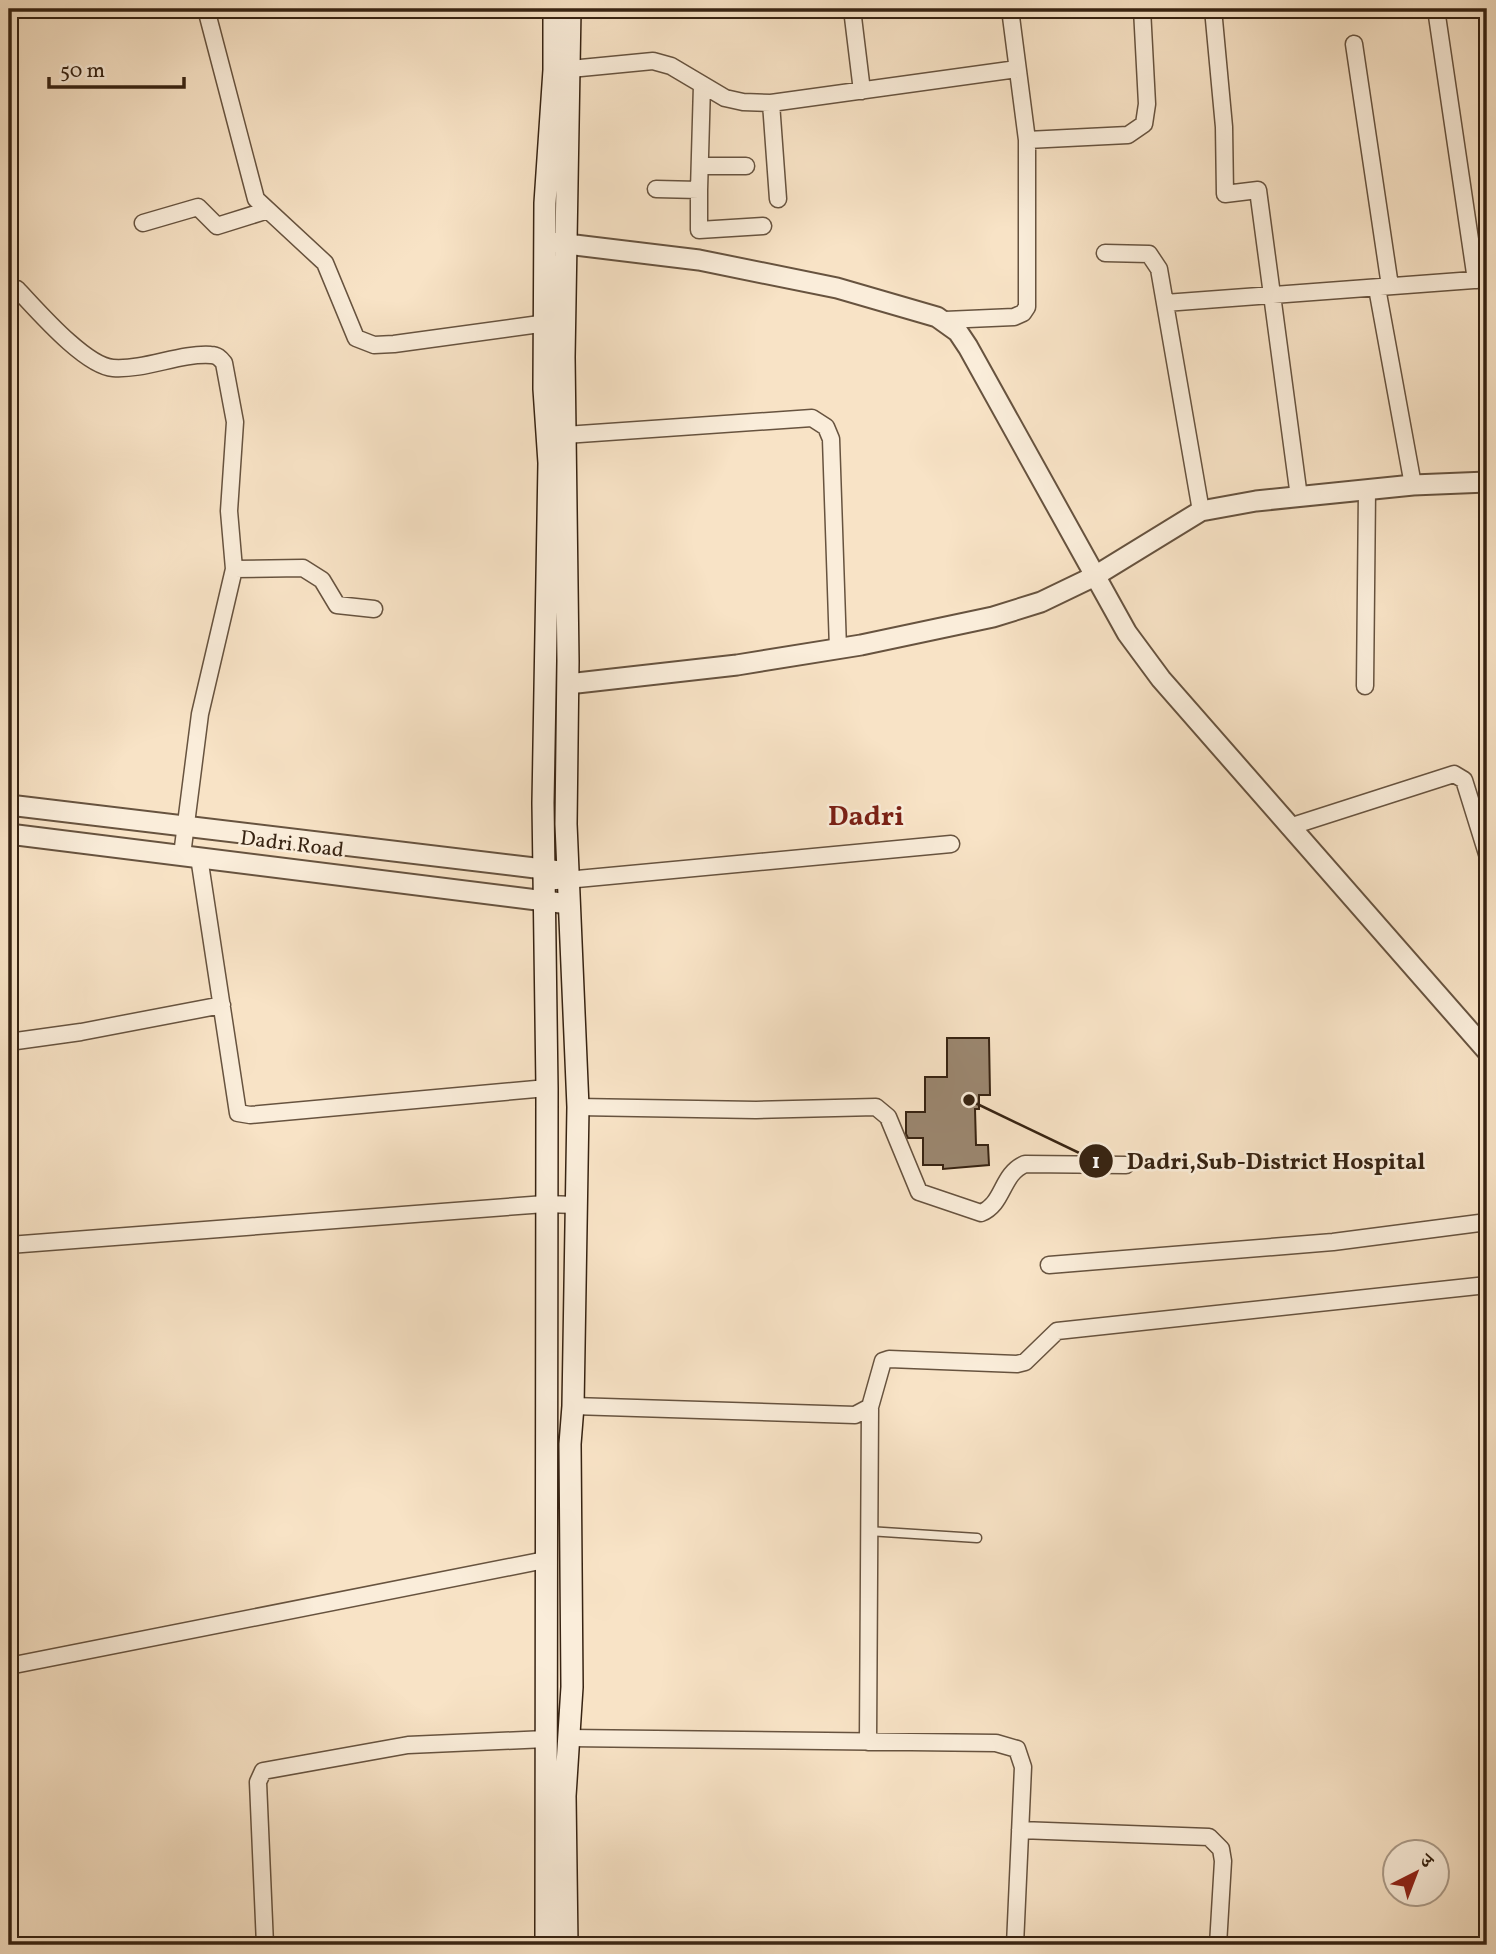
<svg xmlns="http://www.w3.org/2000/svg" width="1496" height="1954" viewBox="0 0 1496 1954" font-family="Vollkorn,'Noto Serif Devanagari',serif">
<style>
.building{fill:#9b8770;stroke:#372312;stroke-width:2}
.lines{fill:none;stroke-linecap:round;stroke-linejoin:round}
.service-casing{stroke:#67533f;stroke-width:11}
.minor-casing{stroke:#67533f;stroke-width:19}
.tertiary-casing{stroke:#67533f;stroke-width:23}
.secondary-casing{stroke:#372312;stroke-width:24}
.service{stroke:#faedda;stroke-width:8}
.minor{stroke:#faedda;stroke-width:16}
.tertiary{stroke:#faedda;stroke-width:19}
.secondary{stroke:#faedda;stroke-width:21}
.labels{text-anchor:middle;dominant-baseline:central;stroke-width:5;stroke-linejoin:round;paint-order:stroke}
.street-label{font-size:21px;fill:#372312;stroke:#faedda}
.district-label{font-size:28px;font-weight:bold;fill:#7a1f14;stroke:#faedda}
.leader{fill:none;stroke:#372312;stroke-width:2.5}
.callout-dot{fill:#372312;stroke:#faedda;stroke-width:2.5}
.mark-label{font-size:21px;text-anchor:middle;font-weight:bold;fill:#fff}
.callout-label{font-size:23px;text-anchor:middle;font-weight:bold;fill:#372312;stroke:#faedda;stroke-width:5;stroke-linejoin:round;paint-order:stroke}
</style>
<rect width="100%" height="100%" fill="#f8e3c6"/>
<filter id="stains"><feTurbulence type="fractalNoise" baseFrequency=".00286" numOctaves="4"/><feColorMatrix values="0 0 0 0 .2 0 0 0 0 .09 0 0 0 0 .02 0 0 0 .5 -.17"/></filter>
<radialGradient id="worn" r=".72"><stop offset=".6" stop-color="#630" stop-opacity="0"/><stop offset="1" stop-color="#630" stop-opacity=".3"/></radialGradient>
<path class="building" d="M947 1038H989L990 1095H979V1109H975L976 1145H988L989 1165 943 1169V1165H923V1138H908L906 1134V1112H925V1077H947Z"/>
<g class="lines">
<defs>
<path id="service" d="M868 1531 977 1538"/>
<path id="minor" d="M206 9 256 199 325 263 356 338 374 345 394 344 547 323
M852 9 862 91
M1010 9 1027 140 1128 135 1144 124 1147 104 1142 9
M1213 9 1224 127 1225 194 1258 190 1299 497
M1436 9 1476 280
M1354 44 1390 286
M560 70 653 61 671 66 725 98 743 102 771 103 1017 69
M771 103 778 199
M700 166H746
M656 189 699 190 702 85
M699 190V230L763 226
M143 223 198 207 217 226 265 211
M1105 253 1149 254 1159 269 1201 511
M1377 288 1413 485
M17 289C37 310 85 366 113 368 147 370 179 353 211 355 217 355 220 358 224 363L235 422 229 511 234 569 200 714 182 855
M1165 303 1487 279
M945 320 1014 317 1023 313 1027 307V140
M565 435 812 418 826 427 831 439 838 649
M234 569 303 568 322 580 337 605 374 609
M1365 686 1367 491
M1289 827 1454 774 1464 780 1487 854
M199 857 238 1113 250 1115 547 1088
M545 882 951 844
M9 1042 81 1032 222 1005
M578 1107 756 1110 876 1107 888 1117 919 1192 981 1213C1004 1204 1001 1174 1025 1164L1126 1165
M9 1245 545 1204 576 1205
M1049 1265 1333 1242 1487 1222
M573 1406 855 1415 870 1407 883 1361 889 1359 1017 1364 1025 1362 1057 1331 1487 1285
M9 1666 545 1560
M569 1738 996 1743 1017 1749 1023 1767 1015 1945
M868 1742 870 1407
M1020 1830 1209 1837 1221 1849 1223 1861 1218 1945
M265 1945 258 1782 263 1771 408 1745 546 1739"/>
<path id="tertiary" d="M550 242 699 260 837 288 937 317 958 332 968 347 1127 633 1161 679 1487 1051
M568 684 737 665 861 645 993 617 1041 602 1095 576 1201 511 1256 501 1413 485 1487 482
M9 805 560 871
M9 834 569 904"/>
<path id="secondary" d="M546 1945 547 1088 543 803 549 463 544 389 545 203 554 70V9
M567 1945 565 1796 572 1687 570 1444 573 1406 578 1107 566 824 568 661 564 357 570 9"/>
</defs>
<use href="#service" class="service-casing"/>
<use href="#minor" class="minor-casing"/>
<use href="#tertiary" class="tertiary-casing"/>
<use href="#secondary" class="secondary-casing"/>
<use href="#service" class="service"/>
<use href="#minor" class="minor"/>
<use href="#tertiary" class="tertiary"/>
<use href="#secondary" class="secondary"/>
</g>
<g class="labels">
<g class="street-label">
<text transform="translate(292 845) rotate(7)">Dadri Road</text>
</g>
<g class="district-label">
<text x="866" y="817">Dadri</text>
</g>
</g>
<path class="leader" d="M969 1100L1096 1161"/>
<g class="callout-dot">
<circle cx="969" cy="1100" r="7"/>
<circle cx="1096" cy="1161" r="18"/>
</g>
<g class="mark-label">
<text x="1096" y="1168">1</text>
</g>
<g class="callout-label">
<text x="1276" y="1169">Dadri,Sub-District Hospital</text>
</g>
<rect width="1496" height="1954" fill="none" stroke="#f8e3c6" stroke-width="35"/>
<rect x="10" y="10" width="1475" height="1933" fill="none" stroke="#372312" stroke-width="3.5"/>
<rect x="18" y="18" width="1461" height="1919" fill="none" stroke="#372312" stroke-width="2"/>
<g transform="translate(1416 1873) rotate(42)"><circle r="33" fill="#faedda" stroke="#ac9c8a" stroke-width="2"/>
<path d="M0-5L12 26L0 18L-12 26Z" fill="#8f2418"/>
<text y="-10" font-size="19" font-weight="bold" text-anchor="middle" fill="#372312">उ</text>
</g>
<path d="M49 77v10h135v-10" fill="none" stroke="#372312" stroke-width="3.5"/>
<text x="60" y="77" font-size="21" fill="#372312" stroke="#faedda" stroke-width="5" paint-order="stroke">50 m</text>
<rect width="100%" height="100%" filter="url(#stains)"/>
<rect width="100%" height="100%" fill="url(#worn)"/>
</svg>
